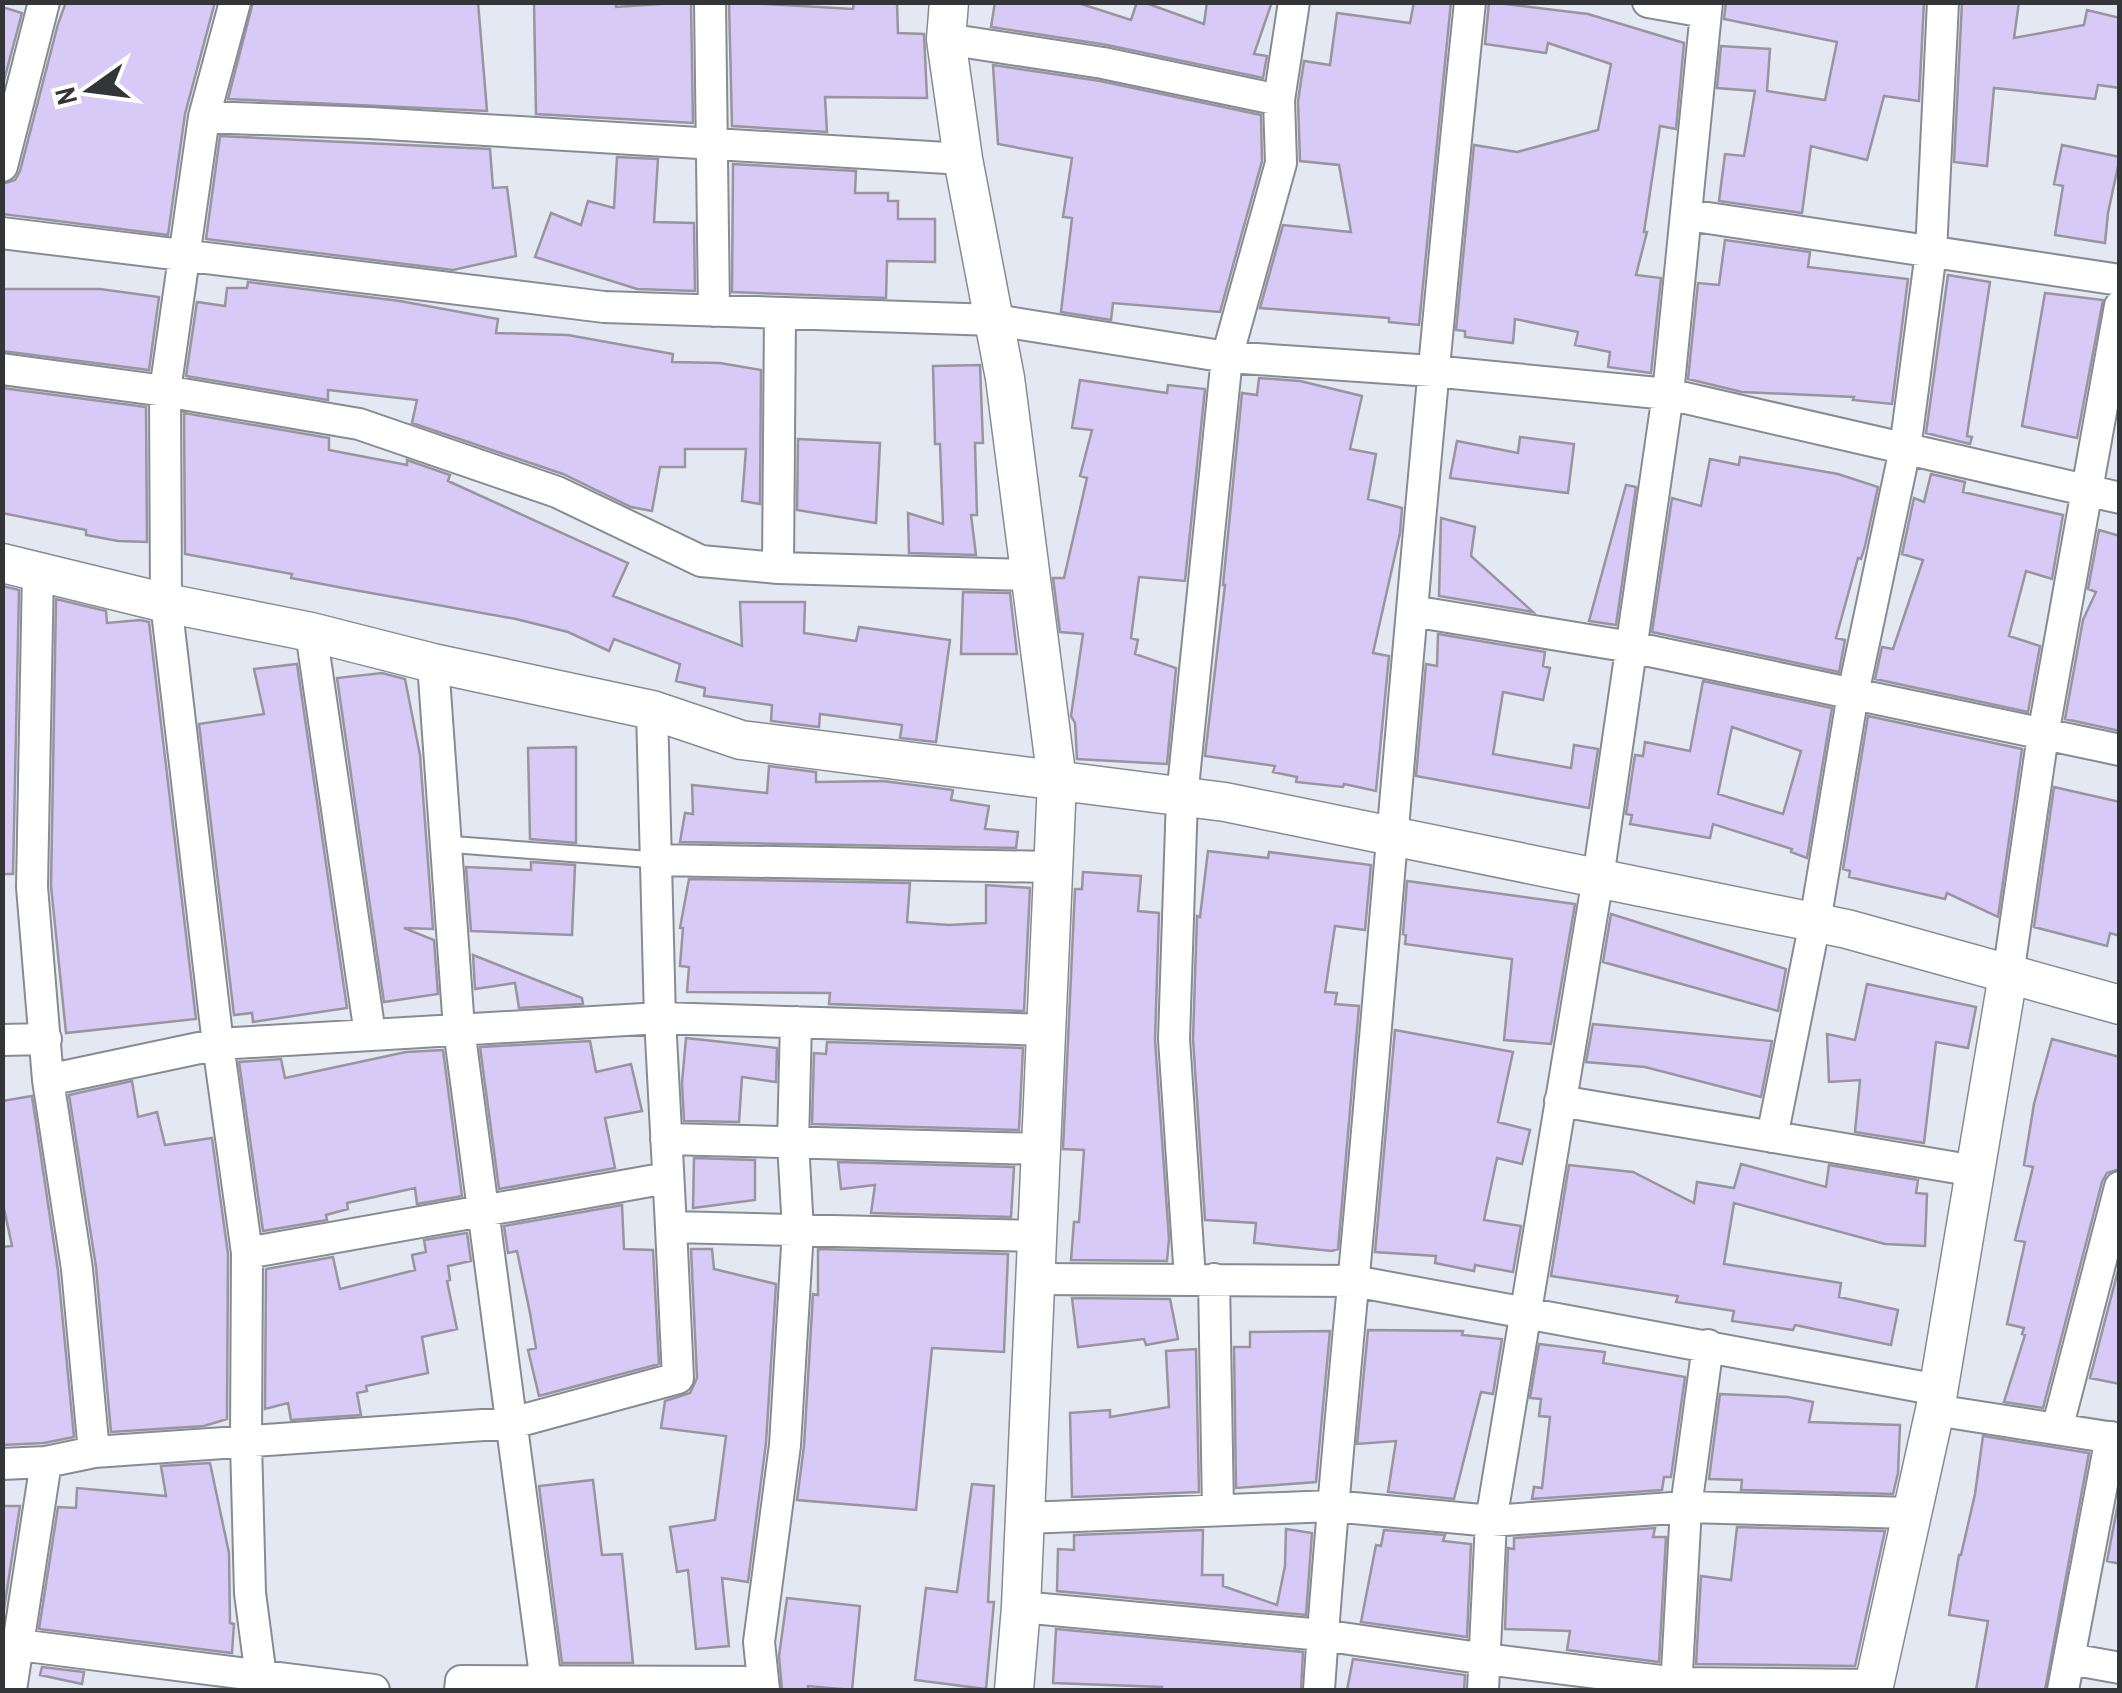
<svg xmlns="http://www.w3.org/2000/svg" width="2122" height="1693" viewBox="0 0 2122 1693" font-family="'Archivo Narrow',sans-serif">
<style>
.building{fill:#d8caf6;stroke:#98959e;stroke-width:2.5;fill-rule:evenodd}
.lines{fill:none;stroke-linecap:round;stroke-linejoin:round}
.service-casing{stroke:#878b94;stroke-width:19}
.minor-casing{stroke:#878b94;stroke-width:34}
.tertiary-casing{stroke:#878b94;stroke-width:41}
.service{stroke:#fff;stroke-width:15}
.minor{stroke:#fff;stroke-width:30}
.tertiary{stroke:#fff;stroke-width:38}
</style>
<rect width="100%" height="100%" fill="#e4e8f2"/>
<path class="building" d="M66 2H215L185 114 168 235 2 214V184L15 180 20 171 58 24Z
M253 2H478L487 111 228 99Z
M534 2H616V7L691 2 693 123 536 114Z
M729 2 853 9 854 2H897L898 33 924 34 927 98 825 97 827 132 732 126Z
M995 2H1075L1131 20 1137 2H1143L1204 24 1207 2H1272L1254 54 1267 56 1263 78 1107 45 991 27Z
M1414 2H1451L1419 325 1389 322V318L1260 308 1283 225 1351 232 1339 165 1300 161 1298 101 1304 61 1330 65 1337 13 1410 23Z
M1489 2 1588 14 1684 43 1676 129 1660 126 1644 232H1647L1636 275 1661 278 1651 373 1608 367 1610 352 1575 345 1578 332 1515 319 1513 343 1465 337V331L1456 330 1474 145 1517 152 1598 130 1611 64 1548 43 1546 53 1485 44Z
M1726 2H1924L1919 101 1884 96 1867 160 1811 146 1802 213 1719 201 1725 154 1744 156 1755 91 1717 88 1721 46 1770 49 1767 91 1825 100 1837 42 1724 19Z
M1962 2H2019L2014 38 2084 25 2087 10 2120 18V88L2098 85 2095 99 1994 88 1987 166 1954 162Z
M2 7 22 13 2 88Z
M993 65 1100 81 1261 115 1262 161 1220 312 1113 303 1111 320 1061 312 1072 218 1063 217 1072 158 998 144Z
M220 136 490 149 493 188 507 187 516 256 453 270 206 239Z
M2062 145 2120 157 2108 213 2105 243 2055 235 2063 186 2054 184Z
M617 157 658 159 654 222 694 223 695 291 637 289 535 257 551 213 581 225 588 201 614 208Z
M733 164 856 171 855 193H888V201H898V219H935V262L887 261 886 298 732 292Z
M1725 240 1810 252 1808 267 1908 279 1892 404 1853 400 1854 397 1742 392 1688 379 1698 283 1719 285Z
M1948 275 1990 282 1967 436 1972 437 1970 444 1926 433Z
M248 282 400 301 498 319 496 333 568 335 673 354 672 362 720 363 761 370 760 504 742 501 746 449H685V467H660L652 511 631 507 563 474 412 423 417 400 328 390V400L186 376 197 302 225 306 227 288H247Z
M2 289H100L159 297 149 370 2 351Z
M2045 293 2103 300 2077 438 2022 426Z
M980 365 983 443H975L977 515H971L976 555 909 553 908 513 943 524 940 444H935L933 366Z
M1259 378 1300 381 1362 396 1350 449 1376 454 1368 499 1402 508 1400 533 1373 653 1389 656 1376 791 1344 784 1343 787 1296 782 1297 777 1273 772 1275 766 1205 756 1225 585H1223L1242 393 1257 395Z
M1080 380 1167 393 1168 385 1205 389 1185 581 1139 577 1131 638 1138 640 1135 654 1176 668 1167 764 1077 759 1075 723 1071 716 1083 634 1060 632 1053 578H1064L1087 478 1080 476 1092 430 1072 428Z
M2 388 146 407 147 542 118 541 86 535V530L2 513Z
M184 413 329 438V450L407 465V460L450 475 448 481 628 563 613 596 742 646 740 602H805L804 633 856 641 859 627 950 640 936 742 900 738 902 725 820 714 819 727 771 721 772 705 704 696 705 688 676 681 680 664 614 639 609 651 568 632 516 619 343 588 291 578 292 574 185 554Z
M1520 437 1574 444 1568 493 1450 478 1457 441 1518 453Z
M798 439 880 443 876 523 797 510Z
M1740 457 1838 474 1878 487 1865 546 1861 559 1858 558 1836 638 1845 640 1839 672 1652 632 1672 498 1701 506 1710 459 1739 465Z
M1931 474 1965 482 1963 492 2063 515 2052 579 2026 571 2009 636 2040 646 2028 712 1875 679 1882 647 1893 649 1923 560 1902 554 1914 498 1924 502Z
M1626 485 1636 487 1616 625 1589 621Z
M1441 518 1475 527 1471 556 1533 612 1439 596Z
M2099 530 2120 536V731L2065 719 2083 620 2096 592 2088 589Z
M2 586 19 590 13 874H2Z
M963 592 1010 593 1017 654H961Z
M56 599 106 611 107 623 140 620 149 622 196 1019 66 1033 51 886Z
M1438 634 1545 652 1543 666 1550 668 1543 700 1503 692 1493 754 1571 768 1574 745 1598 749 1589 808 1416 776 1426 664 1437 666Z
M297 664 347 1008 253 1022 252 1013 234 1015 199 724 264 714 254 669Z
M382 673 405 679 420 755 433 929 404 928 434 940 438 994 384 1002 337 678Z
M1703 681 1832 708 1807 858 1791 852 1792 849 1713 824 1710 838 1630 824 1632 815 1626 814 1635 755 1643 756 1645 742 1690 751ZM1732 727 1801 751 1783 814 1718 794Z
M1868 716 2022 749 1998 917 1947 893 1945 899 1849 877 1850 871 1843 869Z
M576 747V843L530 839 528 748Z
M769 766 816 772V782L883 781 953 790 951 800 989 806 985 829 1018 832 1016 848 680 842 685 813 693 814 692 785 767 793Z
M2054 787 2120 802V936L2110 933 2107 946 2034 927Z
M1208 851 1268 858 1269 852 1371 865 1365 930 1335 926 1325 992 1337 993 1335 1004 1359 1006 1338 1249 1332 1251 1254 1243 1256 1223 1205 1220 1193 1039 1197 916 1200 917Z
M531 862 575 865 572 935 471 931 466 867 531 870Z
M1083 872 1141 876 1138 911 1159 913 1155 1040 1169 1239 1167 1261 1071 1260 1074 1222H1079L1084 1150 1063 1149 1075 889H1082Z
M689 879 910 883 907 922 949 925 986 923V885L1030 888 1024 1011 829 1004 830 993 687 992 689 967 680 966 683 928H680Z
M1407 881 1575 904 1551 1044 1504 1040 1512 959 1405 944 1406 935 1403 934Z
M1611 914 1786 969 1778 1011 1603 962Z
M473 955 582 998 583 1004 519 1008 515 983 475 989Z
M1867 984 1976 1007 1968 1048 1936 1042 1924 1143 1855 1132 1860 1080 1829 1082 1827 1034 1855 1040Z
M1593 1024 1772 1041 1761 1097 1645 1067 1586 1062Z
M1395 1030 1513 1052 1498 1122 1530 1130 1522 1164 1497 1158 1484 1220 1521 1226 1513 1272 1475 1265 1474 1271 1435 1263 1436 1256 1375 1252Z
M686 1038 777 1048 776 1082 742 1077 739 1122 684 1121 682 1083Z
M2052 1039 2120 1057V1169L2107 1173 2102 1182 2043 1408 2004 1402 2025 1335 2022 1334 2024 1328 2007 1324 2025 1242 2015 1240 2033 1167 2024 1165 2034 1104Z
M590 1041 596 1072 631 1064 642 1111 605 1118 615 1168 499 1189 480 1047Z
M827 1042 1023 1048 1019 1130 812 1124 814 1053 826 1054Z
M443 1050 462 1196 417 1204 415 1188 347 1203 348 1209 326 1215 327 1220 263 1231 239 1062 281 1059 285 1078 406 1052Z
M132 1081 138 1117 157 1112 165 1145 212 1138 228 1254 227 1419 204 1426 111 1432 96 1267 69 1095Z
M32 1096 58 1271 74 1437 44 1443 2 1445V1247L12 1246 2 1199V1101Z
M694 1158 755 1160V1200L693 1208Z
M838 1162 1014 1167 1011 1217 871 1213 875 1185 841 1189Z
M1741 1164 1826 1187 1829 1165 1918 1180 1916 1193 1927 1194 1925 1246 1885 1244 1734 1203 1724 1264 1841 1283 1839 1297 1898 1310 1891 1345 1795 1325 1793 1330 1732 1321 1734 1311 1676 1302 1678 1296 1551 1276 1569 1165 1633 1172 1694 1203 1697 1182 1734 1188Z
M622 1205 624 1249 653 1250 659 1364 539 1396 528 1350 536 1348 530 1313 517 1251 508 1253 504 1226Z
M467 1233 471 1261 448 1266 450 1280 447 1281 457 1329 422 1337 428 1373 366 1386 367 1391 357 1393 361 1415 291 1420 288 1403 265 1409 266 1269 333 1257 340 1289 415 1270 412 1255 426 1252 424 1240Z
M691 1249H712L714 1269 776 1284 766 1443 748 1582 722 1578 729 1646 696 1649 688 1570 677 1572 670 1527 715 1520 726 1436 661 1428 665 1401 690 1393 697 1378Z
M818 1249 1008 1254 1004 1352 932 1348 916 1510 797 1500 804 1446 813 1294 818 1295Z
M2120 1263V1384L2090 1378Z
M1072 1298 1170 1299 1178 1339 1146 1345 1144 1339 1078 1347Z
M1368 1330 1463 1331 1462 1335 1502 1339 1493 1394 1481 1392 1454 1499 1388 1492 1396 1441 1357 1444Z
M1330 1331 1316 1482 1236 1488 1234 1347H1250V1332Z
M1539 1344 1605 1352 1603 1363 1685 1377 1671 1477H1664L1662 1490 1532 1499 1534 1487 1542 1488 1550 1417 1539 1416 1541 1399 1530 1398Z
M1196 1349 1199 1492 1072 1497 1070 1413 1110 1410V1417L1169 1407 1166 1351Z
M1720 1394 1788 1397 1813 1402 1809 1422 1900 1425 1898 1473 1893 1494 1741 1490 1742 1480 1709 1479Z
M1983 1436 2089 1453 2045 1690H1976L1988 1621 1949 1615 1959 1555H1961L1975 1494Z
M210 1463 229 1553 230 1623 234 1624 232 1653 39 1629 58 1507 76 1508 77 1488 166 1496 161 1466Z
M593 1480 602 1555 622 1554 633 1663H562L539 1486Z
M972 1484 994 1486 988 1602H994L986 1689 915 1680 926 1588 957 1592Z
M2120 1493V1564L2107 1561Z
M2 1506H20L2 1622Z
M1737 1527 1885 1531 1855 1666 1696 1664 1701 1576 1731 1580Z
M1655 1528 1653 1537H1666L1659 1662 1567 1650 1570 1631 1505 1629 1508 1548 1514 1549V1538Z
M1286 1529 1312 1533 1306 1615 1057 1591 1058 1549 1074 1550V1535L1203 1530 1202 1575H1223V1586L1277 1605 1285 1566Z
M1384 1530 1445 1535 1443 1541 1471 1544 1467 1637 1361 1622 1376 1545 1381 1546Z
M787 1598 860 1606 852 1690 808 1686V1690H782L779 1656Z
M1056 1629 1303 1652 1301 1690H1162V1687L1053 1683Z
M1353 1659 1465 1675 1464 1690H1347Z
M42 1667 84 1672 82 1684 40 1675Z"/>
<g class="lines">
<defs>
<path id="service" d="M446 844 656 860"/>
<path id="minor" d="M235 2 204 117 165 391 166 603 218 1044 247 1253 246 1443 250 1593 261 1677 258 1690
M710 2 714 311
M1648 2 1705 12
M946 39 1103 63 1279 100
M204 117 370 123 963 159
M2 166 44 2
M1688 215 2120 280
M2 233 604 307 995 320 1227 357 1432 371 1668 394 2120 498
M2 369 165 391 359 424 557 492 701 561 778 568 1029 575
M778 568 780 313
M38 570 32 887 48 1080 77 1269 94 1452
M1412 611 1631 647 2120 750
M311 632 370 1034
M433 663 459 1029 546 1683
M652 710 660 1018 671 1227 1038 1236
M656 860 1053 867
M2008 975 2043 735 2120 306
M2 1040 46 1039
M48 1080 218 1044 660 1018 1047 1030
M1560 1101 1975 1171
M1772 1137 1815 922 1853 694 1905 449 1931 252 1943 2
M666 1139 1041 1149
M247 1253 667 1178
M1036 1279 1354 1281 1938 1390
M1190 1279 1174 1039 1182 797 1227 357 1281 163 1279 100 1294 2
M1214 1279 1218 1510
M1935 1410 2120 1439
M2057 1429 2120 1187
M2 1464 46 1462 94 1452 512 1423 678 1378 671 1227
M1025 1518 1332 1506 1491 1521 1686 1507 1912 1513
M1021 1607 1322 1635 1486 1659 1677 1683 1874 1685
M19 1645 374 1690
M2070 1659 2120 1668
M11 1690 46 1462
M460 1690 461 1681 763 1682
M764 1690 759 1642 785 1445 798 1230 793 1143 796 1022
M1319 1690C1332 1492 1353 1295 1370 1097 1401 732 1432 367 1470 2
M1483 1690 1491 1521 1598 878 1668 394 1707 2
M1676 1690 1686 1507 1708 1345
M2063 1690 2111 1437"/>
<path id="tertiary" d="M949 2 946 39 963 159 1005 378 1057 781 1021 1607 1014 1690
M2 563 166 603 311 632 433 663 652 710 741 740 1225 802 1847 929 2120 1005
M1873 1690 1935 1410 2008 975"/>
</defs>
<use href="#service" class="service-casing"/>
<use href="#minor" class="minor-casing"/>
<use href="#tertiary" class="tertiary-casing"/>
<use href="#service" class="service"/>
<use href="#minor" class="minor"/>
<use href="#tertiary" class="tertiary"/>
</g>
<rect width="2122" height="1693" fill="none" stroke="#333539" stroke-width="10"/>
<g transform="translate(90 90) rotate(256)" stroke="#ffffff" stroke-width="8" paint-order="stroke">
<path d="M0-8L18 38L0 25L-18 38Z" fill="#333539"/>
<text y="-15" font-size="28" font-weight="bold" text-anchor="middle" fill="#333539">N</text>
</g>
</svg>
